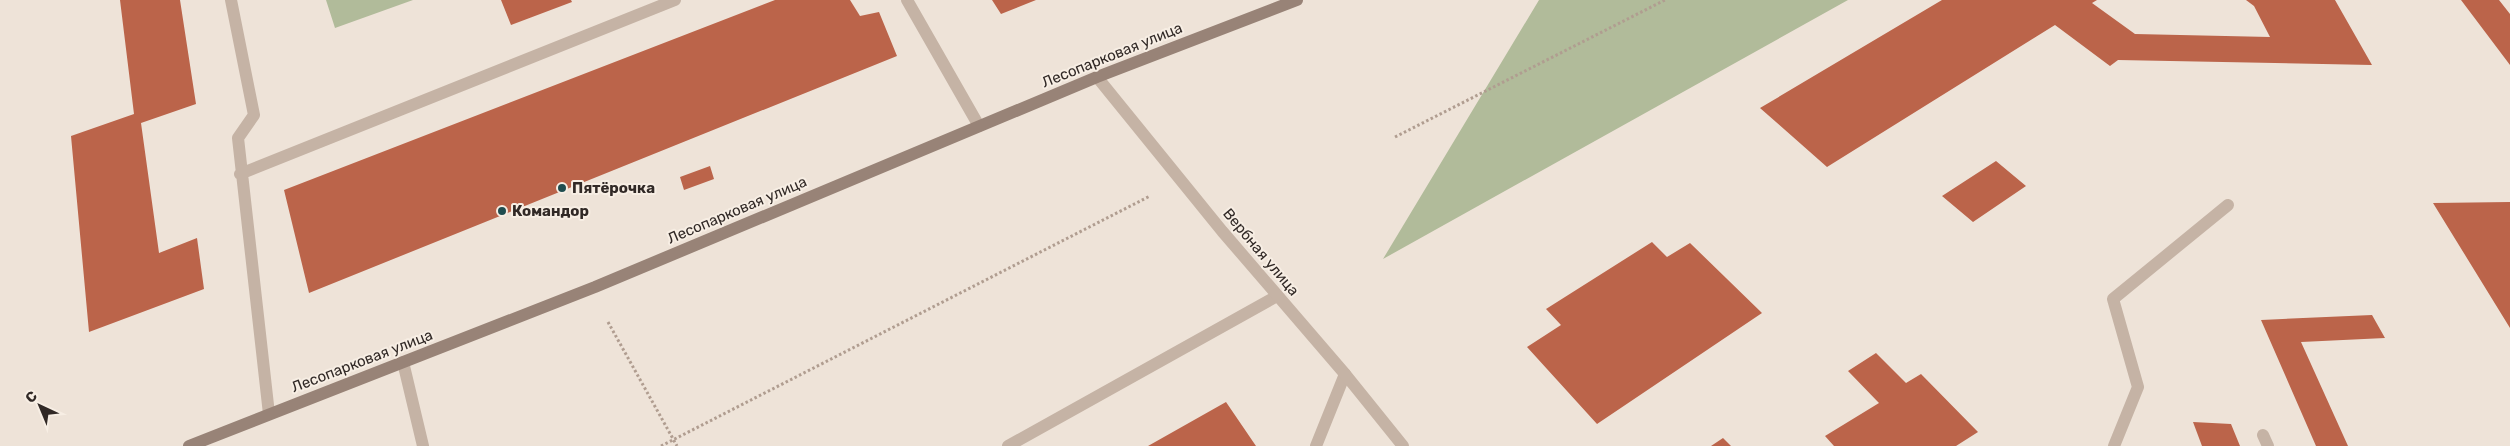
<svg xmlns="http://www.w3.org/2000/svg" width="2510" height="446" viewBox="0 0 2510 446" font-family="Rubik,sans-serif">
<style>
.green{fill:#b1bb9a}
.building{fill:#bb644a}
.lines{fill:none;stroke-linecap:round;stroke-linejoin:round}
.path{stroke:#b09d90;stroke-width:3;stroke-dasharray:2.5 2.5;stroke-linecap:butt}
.service{stroke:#c5b3a5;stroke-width:12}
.minor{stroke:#c5b3a5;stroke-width:12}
.secondary{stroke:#988377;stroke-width:12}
.poi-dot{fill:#1f4c4f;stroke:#f7eee4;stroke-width:2}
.labels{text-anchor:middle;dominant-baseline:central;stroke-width:4;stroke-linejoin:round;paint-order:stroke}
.street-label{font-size:15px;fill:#312926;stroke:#f7eee4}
.poi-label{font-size:15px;font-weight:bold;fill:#312926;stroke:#f7eee4;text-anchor:start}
</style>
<rect width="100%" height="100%" fill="#eee3d8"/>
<path class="green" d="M326 0H413L335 28Z
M1539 0H1848L1383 259Z"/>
<path class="building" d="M120 0H180L196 104 141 123 159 253 197 238 204 289 89 332 71 136 134 114Z
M501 0H571L572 2 511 25Z
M775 0H850L860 16 879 12 897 56 309 293 284 190Z
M992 0H1036L1001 14Z
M1942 0H2097L2092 3 2135 34 2270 37 2254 6 2246 0H2335L2372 65 2118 60 2110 66 2055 25 1827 167 1760 108Z
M2461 0H2499L2510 14V65Z
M1996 161 2026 186 1973 222 1942 196Z
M710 166 714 179 684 190 680 177Z
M2510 202V328L2433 203Z
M1652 242 1667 257 1690 243 1762 313 1597 424 1527 347 1561 325 1546 309Z
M2372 315 2385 338 2301 342 2348 446H2316L2261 320Z
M1876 353 1906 383 1921 374 1978 432 1956 446H1834L1825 436 1879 403 1848 371Z
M1226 402 1256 446H1148Z
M2193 422 2231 424 2240 446H2202Z
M1723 438 1731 446H1711Z"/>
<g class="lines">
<path class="path" d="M1395 137 1665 0
M608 322 677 446
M661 446 1150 196"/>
<path class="service" d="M231 0 254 115 238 138 269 414
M240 174 675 0
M403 362 423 446
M2263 435 2268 446
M1008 446 1277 296
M1316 446 1345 374
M2114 446 2138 387 2113 299 2228 205"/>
<path class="minor" d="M907 0 979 126
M1097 77 1222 231 1345 374 1403 446"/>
<path class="secondary" d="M189 446 595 287 1097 77 1297 0"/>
</g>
<g class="poi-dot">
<circle cx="562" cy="188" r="5"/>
<circle cx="502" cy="211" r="5"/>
</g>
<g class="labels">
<g class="street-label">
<text transform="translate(1112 55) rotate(-22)">Лесопарковая улица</text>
<text transform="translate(737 210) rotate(-23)">Лесопарковая улица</text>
<text transform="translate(1261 252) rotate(50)">Вербная улица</text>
<text transform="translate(362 361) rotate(-21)">Лесопарковая улица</text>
</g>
<g class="poi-label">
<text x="572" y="188">Пятёрочка</text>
<text x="512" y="211">Командор</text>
</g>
</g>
<g transform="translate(40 406) rotate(316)" stroke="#f7eee4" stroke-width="4" paint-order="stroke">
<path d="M0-4L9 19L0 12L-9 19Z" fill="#312926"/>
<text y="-8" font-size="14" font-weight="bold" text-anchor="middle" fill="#312926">С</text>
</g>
</svg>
